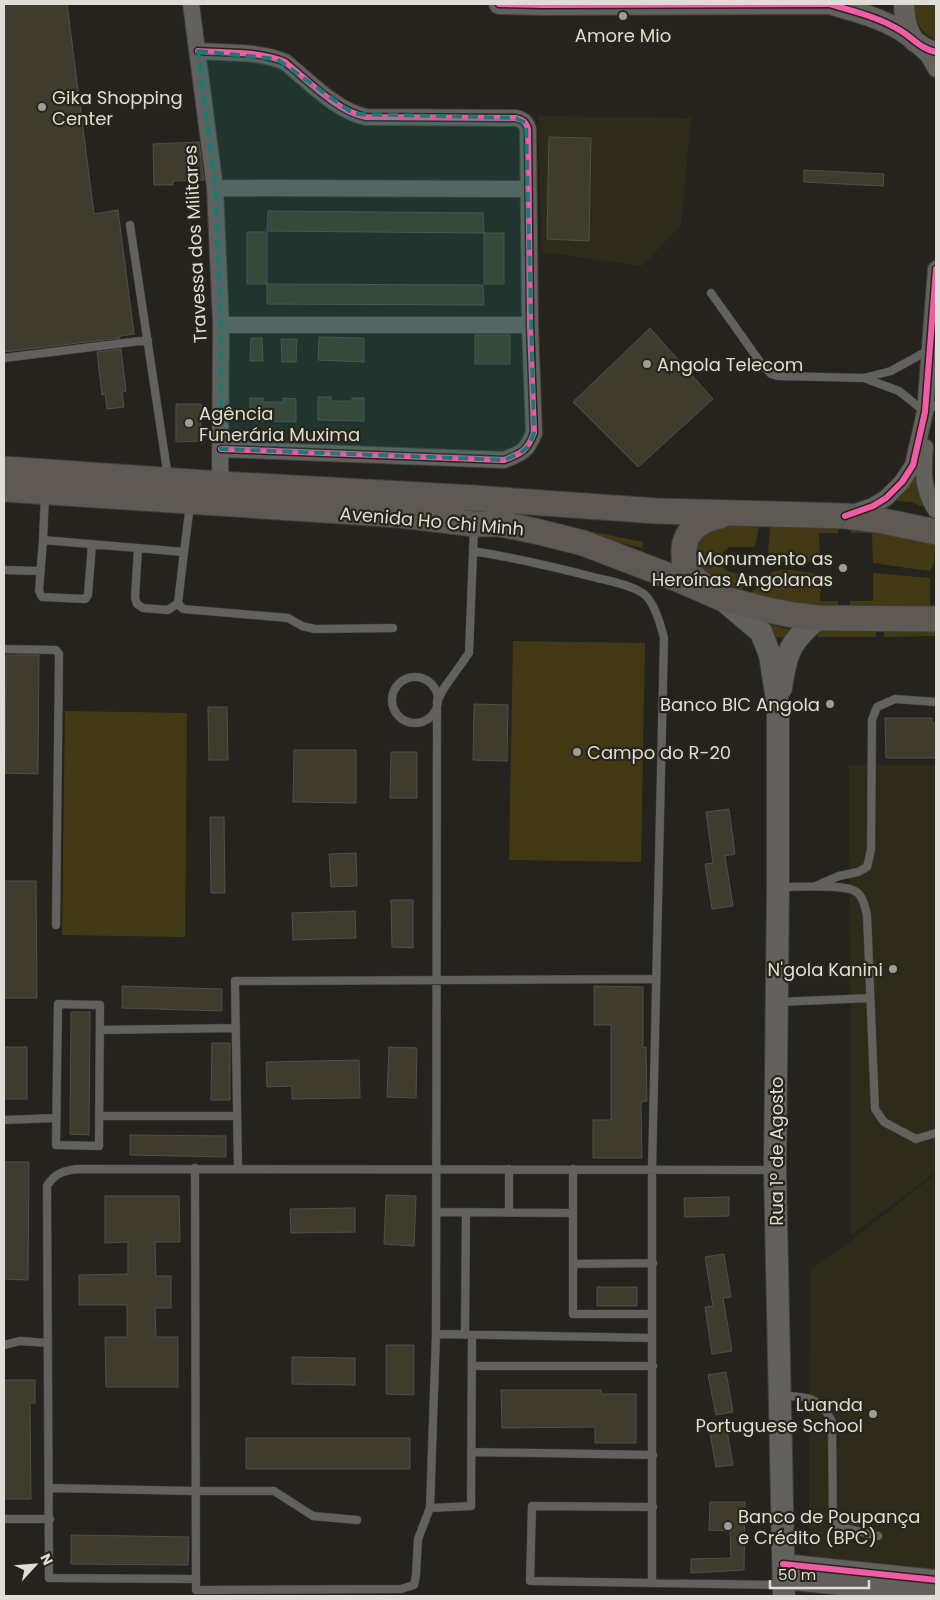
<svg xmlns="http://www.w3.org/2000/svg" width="940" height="1600" viewBox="0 0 940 1600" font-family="Poppins,sans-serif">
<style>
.built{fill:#2f2b1b}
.green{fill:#423914}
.building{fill:#3f3c2e;stroke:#504f4b}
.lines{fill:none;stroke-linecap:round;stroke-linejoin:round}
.service-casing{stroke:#3f3e39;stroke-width:9}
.minor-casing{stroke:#3f3e39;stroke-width:18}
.tertiary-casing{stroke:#3f3e39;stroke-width:22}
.secondary-casing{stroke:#3f3e39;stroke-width:24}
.primary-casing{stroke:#3f3e39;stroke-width:27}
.service{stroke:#62615d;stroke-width:8}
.minor{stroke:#62615d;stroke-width:16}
.tertiary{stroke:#62615d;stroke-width:20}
.secondary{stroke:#62615d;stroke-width:22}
.primary{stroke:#5e5954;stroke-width:25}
.cycleway-casing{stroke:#28251a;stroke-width:9}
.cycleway{stroke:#f35aa7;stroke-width:6}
.marked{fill:#197b73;fill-opacity:0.2;stroke:#197b73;stroke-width:4;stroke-dasharray:10 6;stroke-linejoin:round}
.poi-dot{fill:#9e9c96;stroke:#28251a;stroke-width:2}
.labels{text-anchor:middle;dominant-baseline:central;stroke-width:4.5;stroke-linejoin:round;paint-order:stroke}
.poi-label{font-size:18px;fill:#dfddd6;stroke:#28251a;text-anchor:start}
.street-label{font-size:18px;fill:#dfddd6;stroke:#28251a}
</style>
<rect width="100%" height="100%" fill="#24231e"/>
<path class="built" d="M538 116 691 118 681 225 642 266 542 252Z
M849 765H936V1172L851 1235Z
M936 1174V1570L809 1557 810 1270 855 1238Z"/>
<path class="green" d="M914 4H936V40C920 33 915 21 914 4Z
M917 469 932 511 912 502 889 500Z
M498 513 643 542 642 548Z
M863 525 936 542 934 563 930 571 873 563 872 533H851V526H839L838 533H819L820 557C806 566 779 567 768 553L770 527H759L755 547H729L722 553C714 575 742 574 756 575L741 589 752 593C757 587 762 579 768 575 781 565 805 572 820 575V601H838V607L850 608V601H873V573L930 578V606H936V610L809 608 762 598 701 575 695 566 697 535 713 526Z
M762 622 794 631 789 638 773 637Z
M818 628H876V637H818Z
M936 628V636L884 637V629Z
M513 641 645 643 641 862 509 860Z
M65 711 187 713 185 937 62 935Z"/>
<path class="building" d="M4 4H67L94 214 118 210 134 334 120 336V338L4 352Z
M549 137 591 138 589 241 547 239Z
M199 142 204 180 173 181V185H154L153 144Z
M804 170 884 174 883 186 804 182Z
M268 211 483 213 484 233 267 231Z
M247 232H267V284H247Z
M484 233H504V284H484Z
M267 284 483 285 484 305 267 304Z
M650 328 713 399 638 467 573 402Z
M475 335H510V364H475Z
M319 337 364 338V362L318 360Z
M251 338H262L263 361H250Z
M281 339H297L296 362H282Z
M121 349 126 391 122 392 124 407 107 409 105 394 102 395 97 352Z
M318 397H331V401H352V398H364V421L318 420Z
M250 398H263V402H283V398L296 399V422L250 421Z
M176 404H201V441L176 442Z
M6 655H39L38 774 5 773Z
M474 704 508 705 507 761 473 760Z
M208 707H227L228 760H209Z
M885 718H932V723H936V758H886Z
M294 750H356V803L293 802Z
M391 752H417V798H390Z
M729 809 735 854 725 856 733 906 712 909 705 864 713 863 706 812Z
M210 817H224L225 893H211Z
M356 853 357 886 331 887 329 854Z
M4 881H36L37 998H4Z
M391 900H413V948L392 947Z
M355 911 356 938 293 940 292 913Z
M122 986 222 989V1011L122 1008Z
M594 986 643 987V1048L646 1047 647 1101 641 1102 642 1158H593V1120H611V1025H594Z
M71 1012H90L89 1135 70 1134Z
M212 1043H230V1100H211Z
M4 1047H27V1099H4Z
M389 1047 417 1048 416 1098 387 1097Z
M359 1060 360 1098 292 1099V1086L267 1087 266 1062Z
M130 1135 226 1136V1157L130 1155Z
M4 1162H29L28 1280 4 1279Z
M386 1195 416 1196 414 1246 384 1244Z
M105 1196H179L180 1242H155L156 1276H171V1308H155L156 1337H178V1387H106L105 1337H127V1305H79V1275L128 1274V1242L105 1243Z
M729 1197V1216L685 1217 684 1198Z
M355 1208V1232L291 1233 290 1209Z
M724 1254 731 1297 723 1298 732 1351 712 1354 705 1307 713 1306 705 1257Z
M597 1287H637V1306H597Z
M386 1345H414V1395L386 1394Z
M292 1357 355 1358V1385L292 1384Z
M726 1372 733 1412 716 1415 708 1375Z
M4 1380H35V1403H30L31 1499H4Z
M501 1390H601L602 1394H636V1443H595V1427L502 1428Z
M726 1425 733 1465 716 1467 709 1428Z
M246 1438H410V1469H246Z
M710 1502H745L744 1570 691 1573V1559L731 1558 730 1531 709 1530Z
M71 1535 189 1537 188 1565 71 1564Z"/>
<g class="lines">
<defs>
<path id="service" d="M130 225 168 477
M711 293 763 366 771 374 779 376 864 378 891 371 929 350
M4 358 148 340
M864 378 899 391 925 412 936 405
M43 540 45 495
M92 544 88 595 85 599 42 597 39 591 43 540 184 552 178 603 183 609 288 618 302 626 315 629 393 628
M138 548 135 598 137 604 143 608 168 610 178 603
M473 551C515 558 555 567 597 578 610 581 632 585 644 594 654 602 661 626 664 638L652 1169V1582
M184 552 190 505
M4 570 39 571
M4 649 56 650 59 654 56 925
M392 700a23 23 0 1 1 46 0a23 23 0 1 1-46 0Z
M816 886 839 876 858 872 867 867 871 850 872 720 877 707 895 699 936 702
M780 887C796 887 843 884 855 891 863 895 865 907 867 915L875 1109 884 1122 916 1139 936 1133
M779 1002 870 998
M58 1004 100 1005 99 1146 56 1145Z
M100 1030 236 1028
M100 1116H237
M4 1120 56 1118
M195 1168 196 1590 401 1589 414 1585 416 1575 418 1539 430 1508 436 1334 437 701 444 688 469 653 474 528
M238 1168 235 981 656 979
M573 1169V1314H652
M437 1212 573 1213
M509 1212V1169
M573 1264 653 1263
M436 1334 652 1338
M465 1335 466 1212
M4 1345 20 1341 48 1343
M472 1366H653
M782 1396C806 1396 821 1397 832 1422L833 1521 837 1526 878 1536
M471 1452 653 1455
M50 1488 196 1491H274L313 1516 357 1520
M653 1507 532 1506 530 1581 782 1585
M430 1508 471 1506 472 1335
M4 1519H50
M196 1579 49 1578 47 1186C55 1173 63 1171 77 1169L773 1170"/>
<path id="minor" d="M191 4 215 188 221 325 220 484
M917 45 928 55 936 69
M198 51C225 53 261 51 285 62 309 81 336 111 366 117L516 118C523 120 526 122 528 129L530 325 534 433C527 451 522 453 504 460L221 449
M215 188 528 189
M221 325H530
M925 447C923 470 922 490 936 510
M850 514 873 506 886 498 902 482 913 465 925 412 936 269"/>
<path id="tertiary" d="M499 4 545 5 829 4C852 11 875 16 896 28 912 36 918 48 936 52
M904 4C904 17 907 31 915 42
M783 1564 936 1580
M784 1579 936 1595"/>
<path id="secondary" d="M721 598 761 632 770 655 778 706V887L775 1170 784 1596
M781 688C786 652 790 642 818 618"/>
<path id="primary" d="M4 469 220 484 474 498 657 511 845 516 878 520 936 532
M4 489 401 515 474 524H500L535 531 583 543 680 580 721 598 763 609 793 615 818 618 936 619
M705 587C699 582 692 578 688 571 685 566 684 561 684 556 682 533 699 520 720 516"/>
</defs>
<use href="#service" class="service-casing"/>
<use href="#minor" class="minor-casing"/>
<use href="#tertiary" class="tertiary-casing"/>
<use href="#secondary" class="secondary-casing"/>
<use href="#primary" class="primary-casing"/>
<use href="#service" class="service"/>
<use href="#minor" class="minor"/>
<use href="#tertiary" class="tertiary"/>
<use href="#secondary" class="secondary"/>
<use href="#primary" class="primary"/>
<defs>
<path id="cycleway" d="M499 4 545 5 829 4C852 11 875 16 896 28 912 36 918 48 936 52
M198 51C225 53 261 51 285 62 309 81 336 111 366 117L516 118C523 120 526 122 528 129L530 325 534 433C527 451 522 453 504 460L221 449
M845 516 873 506 886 498 902 482 913 465 925 412 936 269
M783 1564 936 1580"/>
</defs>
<use href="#cycleway" class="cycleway-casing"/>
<use href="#cycleway" class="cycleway"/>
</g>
<path class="marked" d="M198 51 277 59 354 114 516 118 526 123 534 433 529 446 519 454 504 460 221 449V325L215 188Z"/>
<g class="poi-dot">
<circle cx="623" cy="16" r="5"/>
<circle cx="42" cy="107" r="5"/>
<circle cx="647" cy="364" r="5"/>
<circle cx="189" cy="423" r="5"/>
<circle cx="843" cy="568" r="5"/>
<circle cx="830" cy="704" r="5"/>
<circle cx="577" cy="752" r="5"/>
<circle cx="893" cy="969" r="5"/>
<circle cx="873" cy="1414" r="5"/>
<circle cx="728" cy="1526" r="5"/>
</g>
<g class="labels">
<g class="poi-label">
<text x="623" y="35" text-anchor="middle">Amore Mio</text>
<text x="52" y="97">Gika Shopping<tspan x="52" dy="21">Center</tspan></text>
<text x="657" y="364">Angola Telecom</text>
<text x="199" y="413">Agência<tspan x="199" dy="21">Funerária Muxima</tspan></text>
<text x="833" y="558" text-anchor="end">Monumento as<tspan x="833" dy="21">Heroínas Angolanas</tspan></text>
<text x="820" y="704" text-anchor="end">Banco BIC Angola</text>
<text x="587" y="752">Campo do R-20</text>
<text x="883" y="969" text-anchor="end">N'gola Kanini</text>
<text x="863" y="1404" text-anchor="end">Luanda<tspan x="863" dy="21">Portuguese School</tspan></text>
<text x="738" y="1516">Banco de Poupança<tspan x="738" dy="21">e Crédito (BPC)</tspan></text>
</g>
<g class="street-label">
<text transform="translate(195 244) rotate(-93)">Travessa dos Militares</text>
<text transform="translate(432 521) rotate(5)">Avenida Ho Chi Minh</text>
<text transform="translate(776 1151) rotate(-90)">Rua 1º de Agosto</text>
</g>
</g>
<rect width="940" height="1600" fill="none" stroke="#dfddd6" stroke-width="10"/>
<g transform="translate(35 1565) rotate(64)" stroke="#28251a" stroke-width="4" paint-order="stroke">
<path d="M0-4L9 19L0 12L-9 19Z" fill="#dfddd6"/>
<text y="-8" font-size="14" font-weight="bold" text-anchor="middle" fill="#dfddd6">N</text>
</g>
<path d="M770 1580v8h99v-8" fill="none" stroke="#dfddd6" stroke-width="2.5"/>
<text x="778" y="1580" font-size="15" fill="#dfddd6" stroke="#28251a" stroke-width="4" paint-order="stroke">50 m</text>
</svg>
